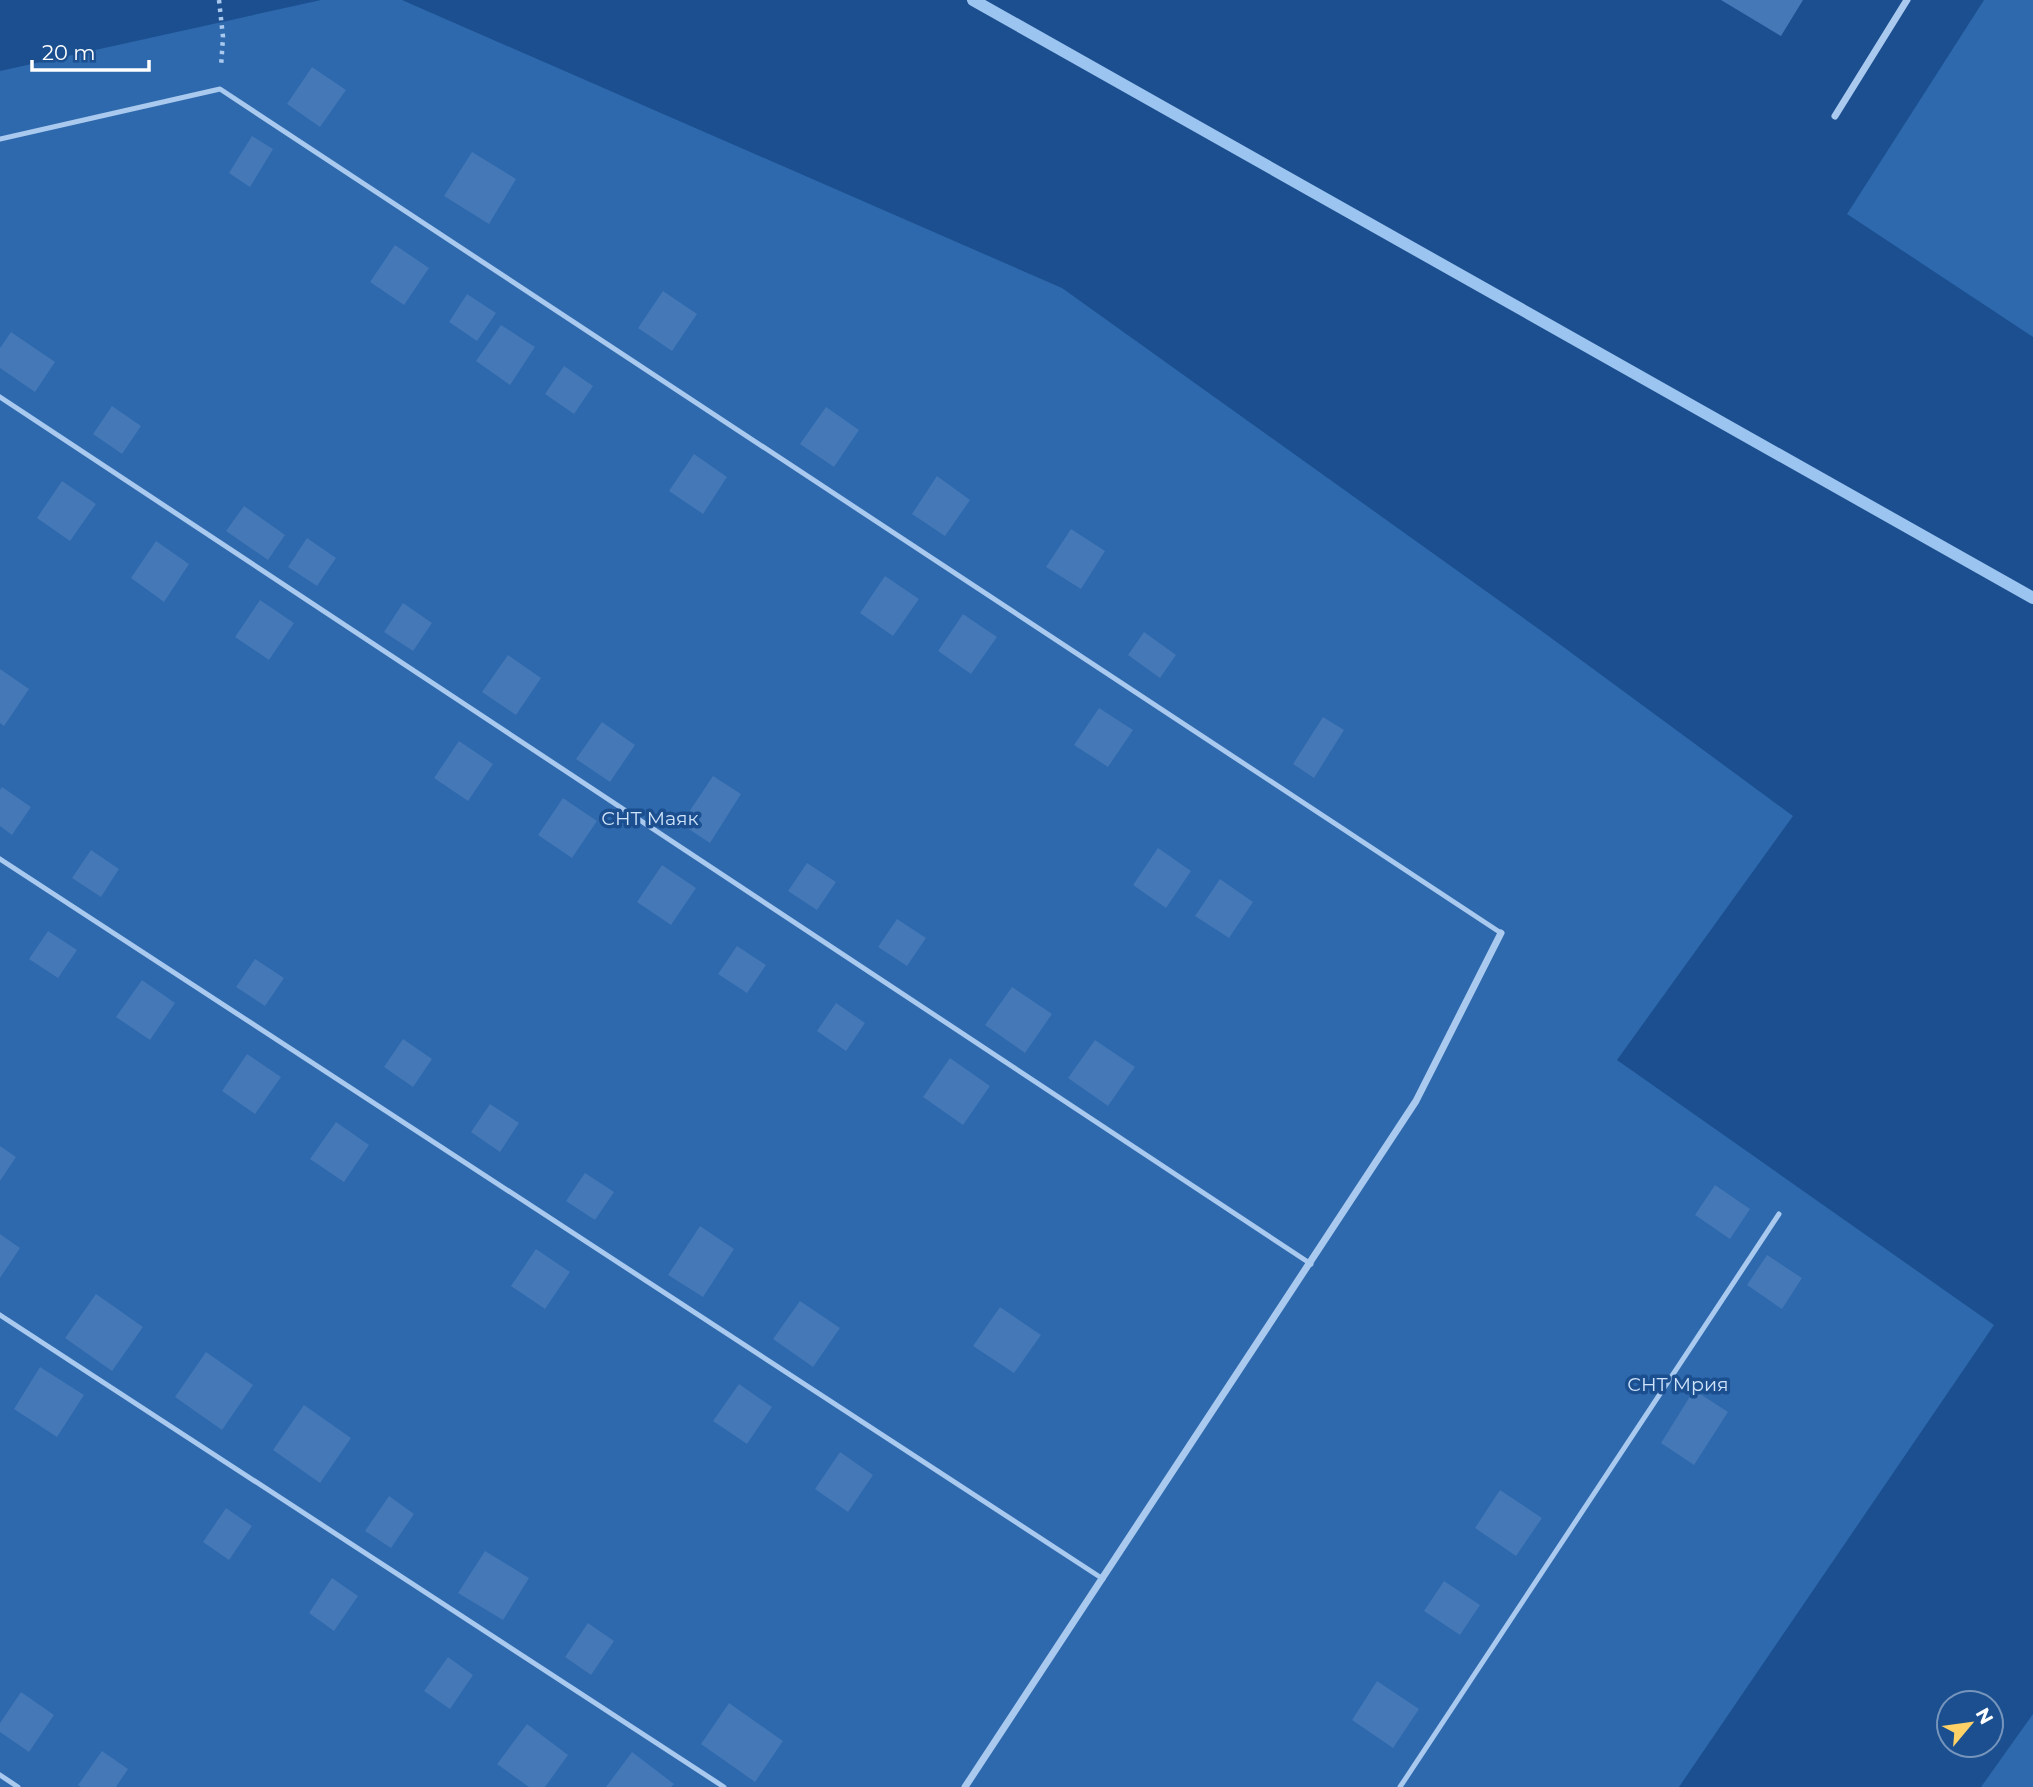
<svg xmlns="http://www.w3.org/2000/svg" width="2033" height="1787" viewBox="0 0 2033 1787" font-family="Montserrat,sans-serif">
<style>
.green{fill:#2e69ad}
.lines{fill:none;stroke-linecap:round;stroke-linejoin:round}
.stream{stroke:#9cc4f0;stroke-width:12}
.building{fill:#4478b7}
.path{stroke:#a9c9ee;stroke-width:4.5;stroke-dasharray:3.5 5;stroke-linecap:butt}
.lane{stroke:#a9c9ee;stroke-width:5}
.street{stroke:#a9c9ee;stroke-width:7}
.labels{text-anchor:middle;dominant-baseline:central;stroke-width:7;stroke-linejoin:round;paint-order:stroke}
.park-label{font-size:19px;fill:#cfe3fa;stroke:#1b4f8f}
</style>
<rect width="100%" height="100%" fill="#1b4f8f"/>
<path class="green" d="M321 0H402L1062 288 1543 632 1793 816 1617 1060 1994 1325 1679 1787H0V71Z
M1984 0H2033V337L1847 214Z
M2033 1714V1787H1981Z"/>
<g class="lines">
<path class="stream" d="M973 0 2033 598"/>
</g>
<path class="building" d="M1721 0H1803L1781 36Z
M312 67 346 90 320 127 287 104Z
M252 136 273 149 250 187 229 173Z
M472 152 516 179 489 224 444 196Z
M395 245 429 268 404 305 370 282Z
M663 291 697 314 672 351 638 328Z
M467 294 496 313 477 341 449 322Z
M501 325 535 347 510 385 476 361Z
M11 332 55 362 35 392 0 368V348Z
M564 366 593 386 574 414 545 394Z
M112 406 141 426 122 454 93 434Z
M826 407 859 430 834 467 800 444Z
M694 454 727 477 703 514 669 491Z
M937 476 970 500 945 536 912 514Z
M62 481 96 504 70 541 37 518Z
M244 506 285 535 268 560 226 531Z
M1071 529 1105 551 1081 589 1046 567Z
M307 538 336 558 317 586 288 567Z
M156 541 189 564 164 602 131 578Z
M885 576 919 599 893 636 860 613Z
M260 600 294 623 269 660 235 637Z
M403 603 432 623 413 651 384 632Z
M963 614 997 637 971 674 938 651Z
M1144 632 1176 655 1160 678 1128 655Z
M508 655 541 678 516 715 482 692Z
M0 669 29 689 4 726 0 723Z
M1099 708 1133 730 1108 767 1074 745Z
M1323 717 1344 730 1314 778 1293 764Z
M602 722 635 745 610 782 576 759Z
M459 741 493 764 468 801 434 778Z
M713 776 741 794 710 843 681 824Z
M2 787 31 807 12 835 0 826V790Z
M563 798 597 821 572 858 538 835Z
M1158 848 1191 871 1166 908 1133 885Z
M91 850 119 869 101 897 72 878Z
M807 863 836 882 817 910 788 891Z
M662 865 696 888 671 925 637 902Z
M1220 879 1253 902 1229 938 1195 916Z
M897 919 926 938 907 966 878 947Z
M48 931 77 950 58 978 29 959Z
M737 946 766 965 747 993 718 974Z
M255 959 284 978 265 1006 236 987Z
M142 980 175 1003 150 1040 116 1017Z
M1012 987 1052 1014 1025 1053 985 1025Z
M836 1003 865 1023 846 1051 817 1031Z
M403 1039 432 1059 413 1087 384 1067Z
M1095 1040 1135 1067 1108 1106 1068 1078Z
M247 1054 281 1077 255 1114 222 1091Z
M950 1058 990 1086 963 1125 923 1097Z
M490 1104 519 1123 500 1152 471 1132Z
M336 1122 369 1145 344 1182 310 1159Z
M0 1146 16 1157 0 1181Z
M585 1173 614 1192 595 1220 566 1201Z
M1715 1185 1750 1209 1730 1239 1695 1215Z
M700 1226 734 1249 703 1297 668 1275Z
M0 1234 20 1248 0 1278Z
M536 1249 570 1272 545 1309 511 1286Z
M1767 1255 1802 1278 1782 1309 1747 1285Z
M96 1294 143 1327 112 1371 65 1338Z
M800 1301 840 1328 813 1367 773 1339Z
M1000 1307 1041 1335 1014 1373 973 1346Z
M206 1352 253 1385 222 1430 175 1397Z
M40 1367 84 1395 57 1437 14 1409Z
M739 1384 772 1407 747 1444 713 1421Z
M1694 1390 1728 1412 1694 1465 1661 1443Z
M304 1405 351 1438 320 1483 273 1450Z
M840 1452 873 1475 848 1512 815 1489Z
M1500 1490 1542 1518 1516 1556 1475 1528Z
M389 1496 414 1514 391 1548 365 1531Z
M226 1508 252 1526 229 1560 203 1542Z
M485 1551 529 1578 503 1620 458 1593Z
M332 1578 358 1596 334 1631 309 1613Z
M1444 1581 1480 1605 1460 1635 1424 1611Z
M588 1623 614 1641 591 1675 565 1657Z
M448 1657 473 1675 450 1709 424 1691Z
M1377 1681 1419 1709 1393 1748 1352 1720Z
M21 1692 54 1715 29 1752 0 1732V1723Z
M729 1703 783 1741 755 1782 701 1744Z
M527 1724 568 1755 545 1787H529L497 1764Z
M102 1751 128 1769 116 1787H81L78 1785Z
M632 1752 674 1784 671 1787H606Z"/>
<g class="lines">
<path class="path" d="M219 0 223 37 221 67"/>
<path class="lane" d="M0 139 220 89 1501 933
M0 397 1311 1264
M0 859 1103 1579
M0 1315 724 1787
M0 1775 18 1787
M1400 1787 1779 1214"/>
<path class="street" d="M1835 116 1907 0
M965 1787 1416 1101 1501 933"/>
</g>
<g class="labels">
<g class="park-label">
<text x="650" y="818">СНТ Маяк</text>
<text x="1678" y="1384">СНТ Мрия</text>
</g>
</g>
<g transform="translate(1970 1724) rotate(61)"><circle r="33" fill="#1b4f8f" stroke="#7695bc" stroke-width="2"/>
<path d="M0-5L12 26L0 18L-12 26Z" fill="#ffd166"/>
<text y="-10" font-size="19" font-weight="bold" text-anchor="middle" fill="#ffffff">N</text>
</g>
<path d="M32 60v10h117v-10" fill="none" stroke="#ffffff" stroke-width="3.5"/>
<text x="42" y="60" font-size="21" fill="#ffffff" stroke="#1b4f8f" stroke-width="5" paint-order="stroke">20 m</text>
</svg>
